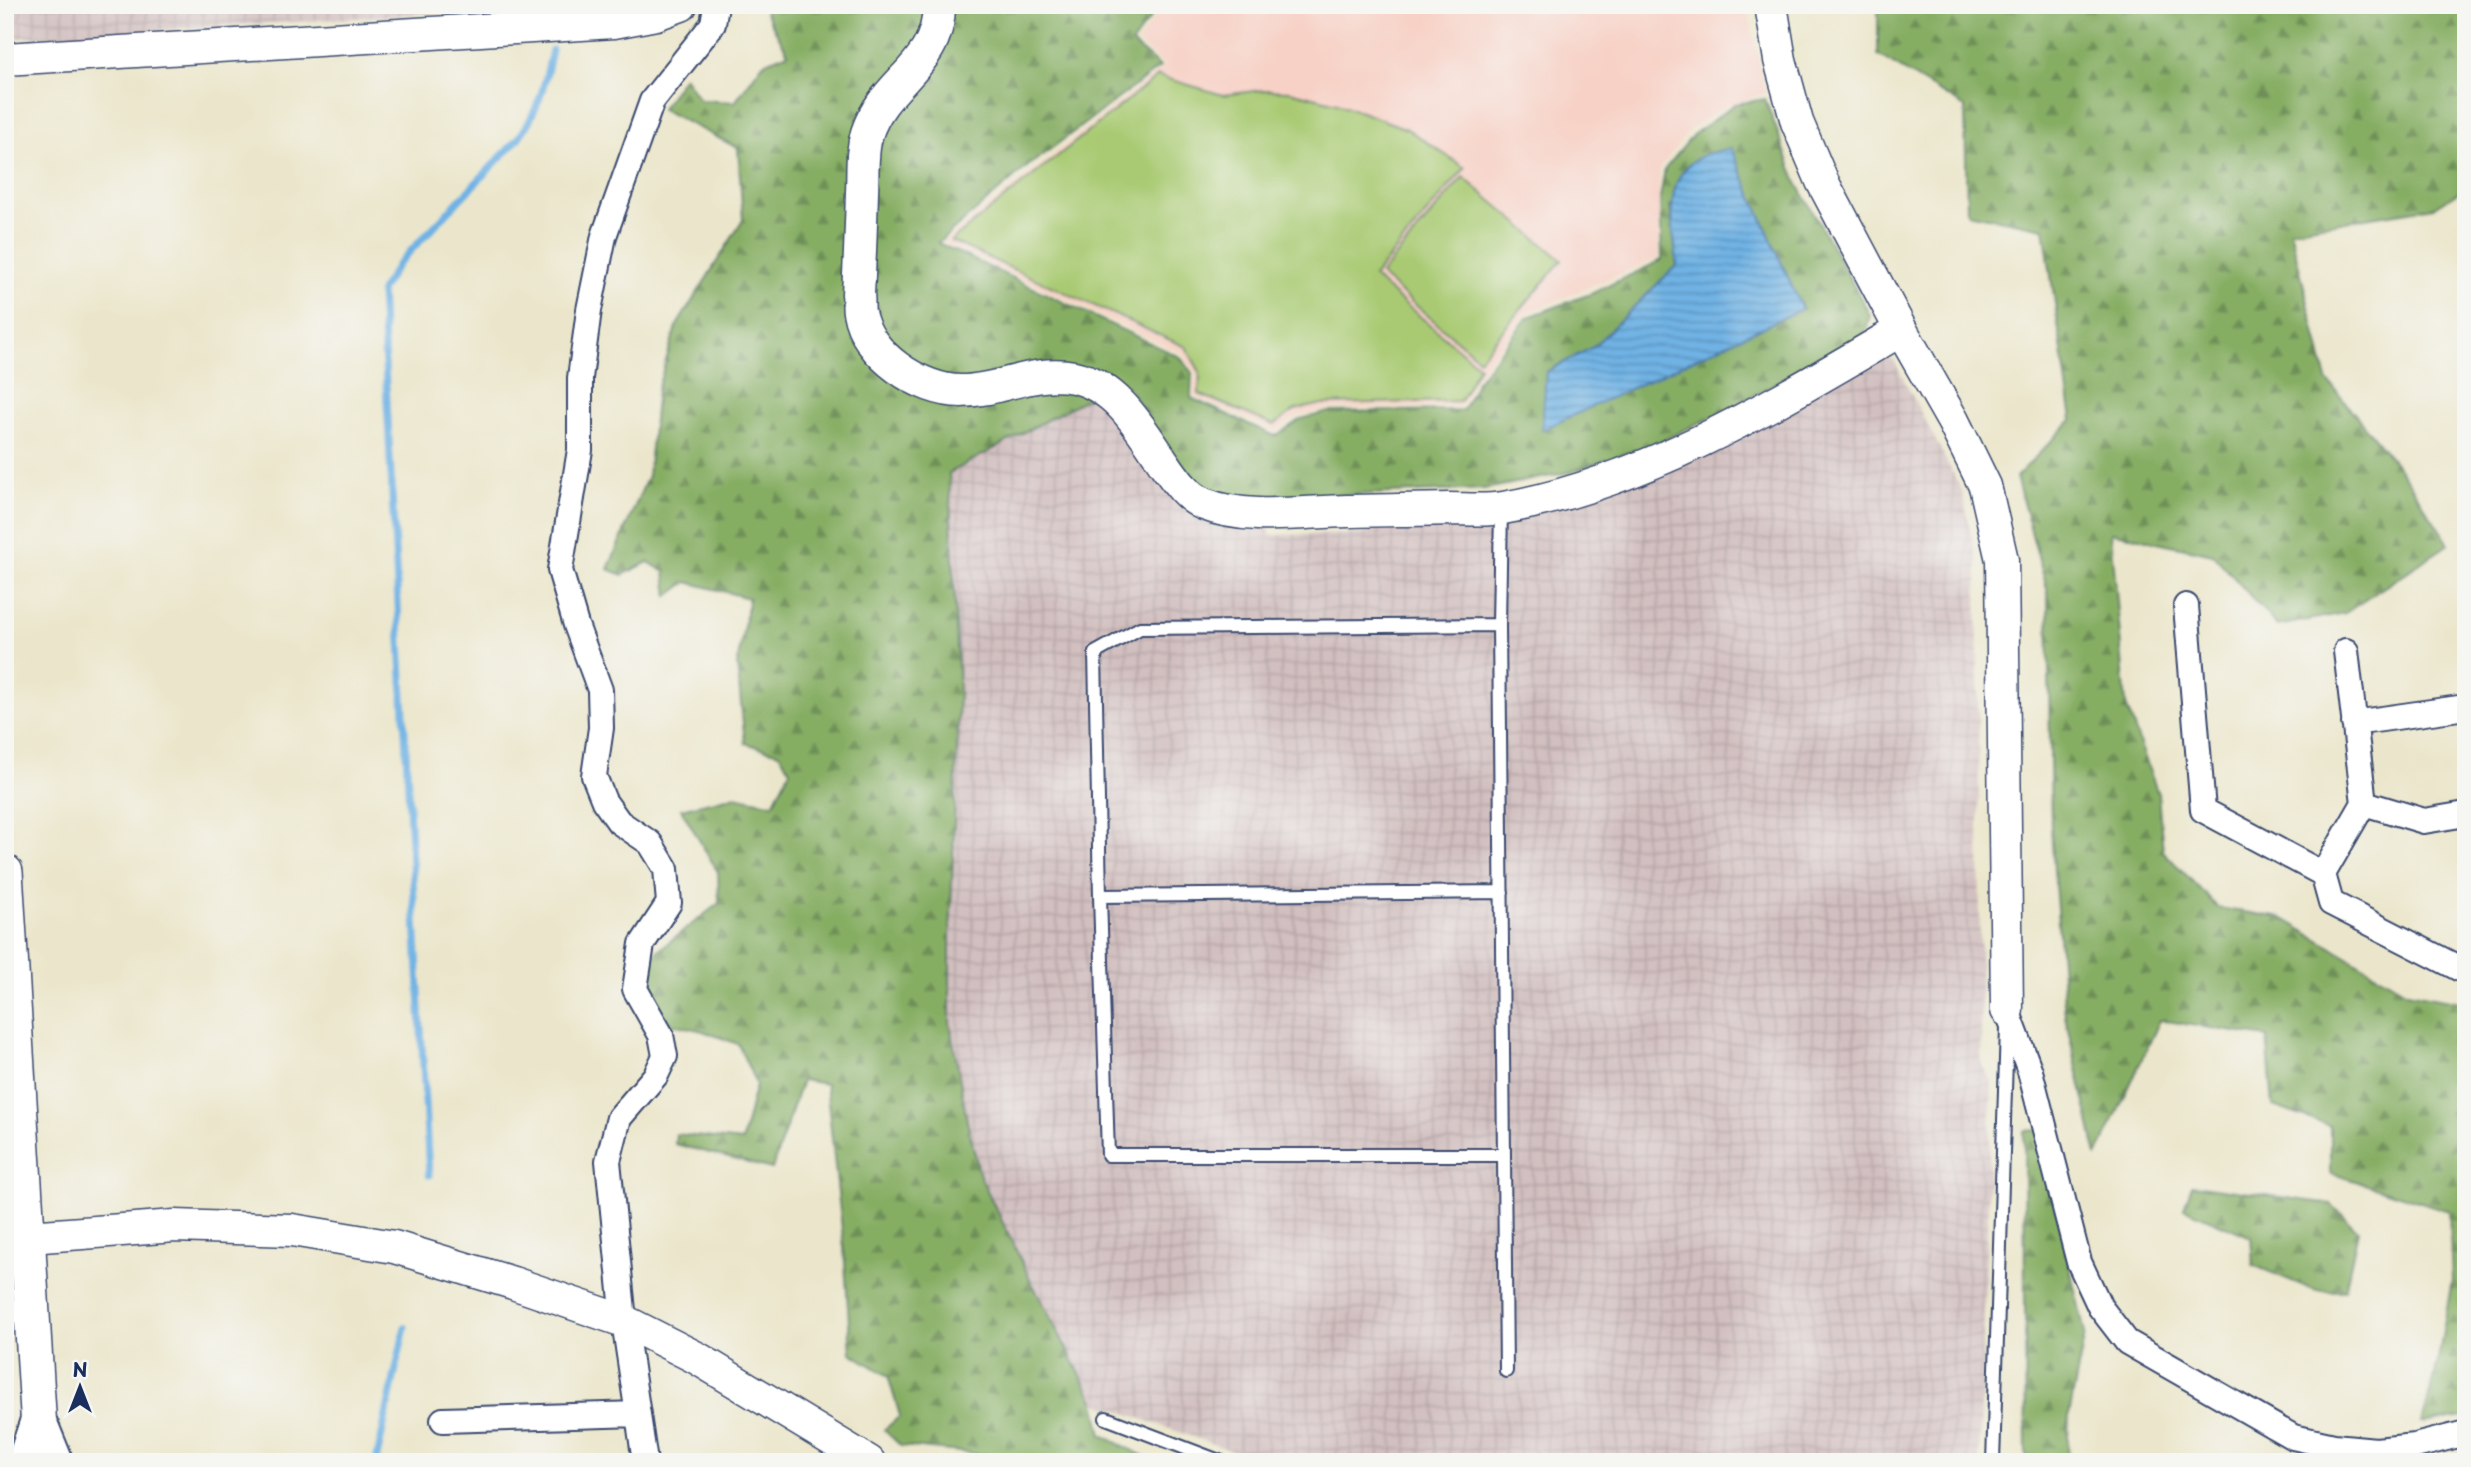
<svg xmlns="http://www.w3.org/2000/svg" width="2471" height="1467" viewBox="0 0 2471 1467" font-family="'Playpen Sans',sans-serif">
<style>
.built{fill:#f7d1c6}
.industrial{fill:url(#industrial-grid)}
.forest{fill:url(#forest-firs);stroke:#506e61;stroke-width:2;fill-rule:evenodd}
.pitch{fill:#a9ca72;stroke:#627c68;stroke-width:2}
.water{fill:url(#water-rules);stroke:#4570a1;stroke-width:2}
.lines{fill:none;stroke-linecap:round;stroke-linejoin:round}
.stream{stroke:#6fb2e4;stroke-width:7}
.service-casing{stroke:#3a4a6e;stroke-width:16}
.minor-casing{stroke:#3a4a6e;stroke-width:28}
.tertiary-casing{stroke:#3a4a6e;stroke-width:35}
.secondary-casing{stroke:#3a4a6e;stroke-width:38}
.service{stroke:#fff;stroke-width:12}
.minor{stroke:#fff;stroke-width:24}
.tertiary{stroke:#fff;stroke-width:32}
.secondary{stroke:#fff;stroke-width:35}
</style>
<defs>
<pattern id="industrial-grid" width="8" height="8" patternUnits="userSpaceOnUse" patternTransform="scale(1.75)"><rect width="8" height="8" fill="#d2bfbf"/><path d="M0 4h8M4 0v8" fill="none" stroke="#b4a4a7"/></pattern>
<pattern id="forest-firs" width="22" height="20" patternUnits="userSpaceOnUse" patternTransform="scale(1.75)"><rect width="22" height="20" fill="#86ae64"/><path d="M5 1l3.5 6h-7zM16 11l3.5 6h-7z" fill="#6d8e56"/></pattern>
<pattern id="water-rules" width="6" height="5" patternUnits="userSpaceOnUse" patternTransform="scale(1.75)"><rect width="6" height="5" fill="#6fb2e4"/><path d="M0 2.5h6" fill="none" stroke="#5a91bc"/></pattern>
</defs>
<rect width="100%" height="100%" fill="#f6f6f2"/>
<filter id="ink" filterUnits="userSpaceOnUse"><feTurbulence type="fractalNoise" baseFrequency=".0143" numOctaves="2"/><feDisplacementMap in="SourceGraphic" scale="14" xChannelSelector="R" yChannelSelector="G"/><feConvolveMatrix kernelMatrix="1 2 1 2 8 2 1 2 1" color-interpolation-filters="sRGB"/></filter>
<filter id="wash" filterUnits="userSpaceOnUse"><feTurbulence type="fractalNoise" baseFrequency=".00686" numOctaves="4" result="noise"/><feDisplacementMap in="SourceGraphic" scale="28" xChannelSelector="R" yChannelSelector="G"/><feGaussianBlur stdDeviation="1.57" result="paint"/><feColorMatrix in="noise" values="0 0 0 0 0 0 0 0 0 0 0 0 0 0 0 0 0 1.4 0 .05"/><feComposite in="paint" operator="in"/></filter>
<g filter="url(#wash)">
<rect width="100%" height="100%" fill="#ebe6cb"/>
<path class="built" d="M1157 5H1747L1766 93 1727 105 1690 129 1660 169 1658 201 1659 258 1527 313 1475 378 1461 406 1327 409 1298 416 1275 431 1194 396 1196 373 1183 354 944 242 1165 66 1137 42 1160 11Z"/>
<path class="industrial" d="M5 5H571L5 39Z
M1877 357 1893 359 1962 491 1977 561 1981 1064 1992 1081 1979 1462H1263L1095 1402 1033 1285 980 1176 967 1121 950 1023 949 473 1091 396 1108 407 1161 486 1188 511 1269 525 1270 535 1366 534V524L1462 523Z"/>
<path class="forest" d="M766 5H1153L1156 10 1132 43 1160 67 1028 166 938 243 1180 357 1192 373 1191 398 1275 436 1301 419 1329 412 1463 410 1477 381 1528 317 1593 293 1662 260 1660 198 1665 169 1694 134 1735 104 1765 99 1797 183 1870 315 1865 334 1729 409 1659 442 1571 472 1485 489 1276 498C1256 498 1237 498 1217 492 1184 482 1147 416 1128 387L1091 396 949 473 959 691 950 936V1023L967 1121 980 1176 1033 1285 1095 1402 1102 1435 1155 1462H1013L991 1455 901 1446 884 1430 900 1416 888 1376 851 1353 844 1248 826 1084 802 1080 772 1169 675 1144 676 1134 742 1141 756 1084 738 1044 703 1031 669 1023 645 988 651 956 719 903 718 872 681 809 735 796 773 804 790 770 779 753 745 743 737 665 749 598 687 582 668 596 665 572 648 562 623 575 608 569 648 476 657 391 676 327 743 220 738 148 661 109 684 77 700 100 735 102 763 63 788 53 765 12ZM1670 206 1802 309 1546 372 1593 347 1677 265Z
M1878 5H2466V187L2434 207 2290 230 2327 380 2402 472 2449 544 2345 613 2277 626 2213 554 2111 532 2126 705 2158 794 2163 851 2218 908 2282 918 2407 992 2466 1003V1417L2422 1423 2437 1366 2452 1280 2449 1211 2330 1173V1126L2273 1106 2267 1037 2160 1020 2097 1156 2065 1016 2051 830 2048 592 2016 477 2072 420 2044 228 1967 213 1965 107 1878 55Z
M2038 1130 2085 1333 2069 1415 2067 1462H2026L2024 1131Z
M2192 1185 2331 1204 2358 1230 2345 1291H2316L2253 1265 2251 1237 2184 1208Z"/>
<path class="pitch" d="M1158 76 1223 95 1263 90 1290 91 1337 103 1407 129 1465 168 1373 277 1479 366 1460 401 1322 404 1295 410 1274 425 1199 394 1200 372 1186 347 951 241Z
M1463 177 1562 260 1479 359 1380 275Z"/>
<path class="water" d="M1731 148 1802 309 1542 430 1546 372 1593 347 1677 265C1674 227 1659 175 1704 155 1713 151 1723 150 1731 148Z"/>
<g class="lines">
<path class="stream" d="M429 1175 381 291 398 264 518 139C540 108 544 86 552 50
M376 1462 405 1327"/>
</g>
</g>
<g filter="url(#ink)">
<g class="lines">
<defs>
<path id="service" d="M1501 508 1499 625 1506 1371
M1499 625 1140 628 1095 653 1100 896 1108 1155H1504
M1100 896 1502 892
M1106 1418 1222 1462
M1993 1462 2007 1028"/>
<path id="minor" d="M2186 606 2203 810 2323 874
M2346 651 2364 803 2323 874 2331 903 2466 972
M2354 723 2466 707
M2364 803 2424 821 2466 814
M2007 1010 2030 1071 2079 1262 2100 1307 2127 1342 2293 1437 2334 1446 2376 1450 2415 1446 2466 1433
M443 1420 638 1414
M46 1425 61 1462
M19 1462 33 1419
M645 1462 624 1321 608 1161 619 1118 656 1075 665 1056 661 1035 635 989 642 944 669 903 666 869 650 843 619 822 604 801 594 776 601 728 600 690 576 625 560 570 580 450V378L589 310 604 236 652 101 713 24 716 5"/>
<path id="tertiary" d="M939 5C939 68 885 79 867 133 861 152 863 172 862 192 861 226 860 260 858 294 859 300 858 307 859 312 866 355 921 391 961 391 1000 391 1032 369 1074 377 1118 386 1142 431 1166 466 1176 480 1187 497 1204 504 1247 521 1301 512 1347 511 1381 510 1415 510 1449 509 1466 509 1485 511 1503 508 1646 483 1778 402 1901 330
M1771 5 1780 60 1797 122 1822 181 1901 330 1953 421 1985 486 2002 560 2007 1010
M5 59 614 22 656 14 681 5
M29 1237 175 1226 292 1230 394 1247 513 1283 624 1321 697 1358 869 1462"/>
<path id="secondary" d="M5 872 41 1462"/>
</defs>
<use href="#service" class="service-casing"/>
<use href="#minor" class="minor-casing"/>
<use href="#tertiary" class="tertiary-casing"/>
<use href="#secondary" class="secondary-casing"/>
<use href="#service" class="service"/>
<use href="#minor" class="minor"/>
<use href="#tertiary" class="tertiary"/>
<use href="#secondary" class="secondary"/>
</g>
</g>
<rect width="2471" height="1467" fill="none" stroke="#f6f6f2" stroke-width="28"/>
<g transform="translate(80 1387)" stroke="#f6f6f2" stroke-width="5" paint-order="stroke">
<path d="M0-5L12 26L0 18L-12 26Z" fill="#1b2f5e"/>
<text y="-10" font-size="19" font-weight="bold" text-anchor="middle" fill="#1b2f5e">N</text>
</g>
</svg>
